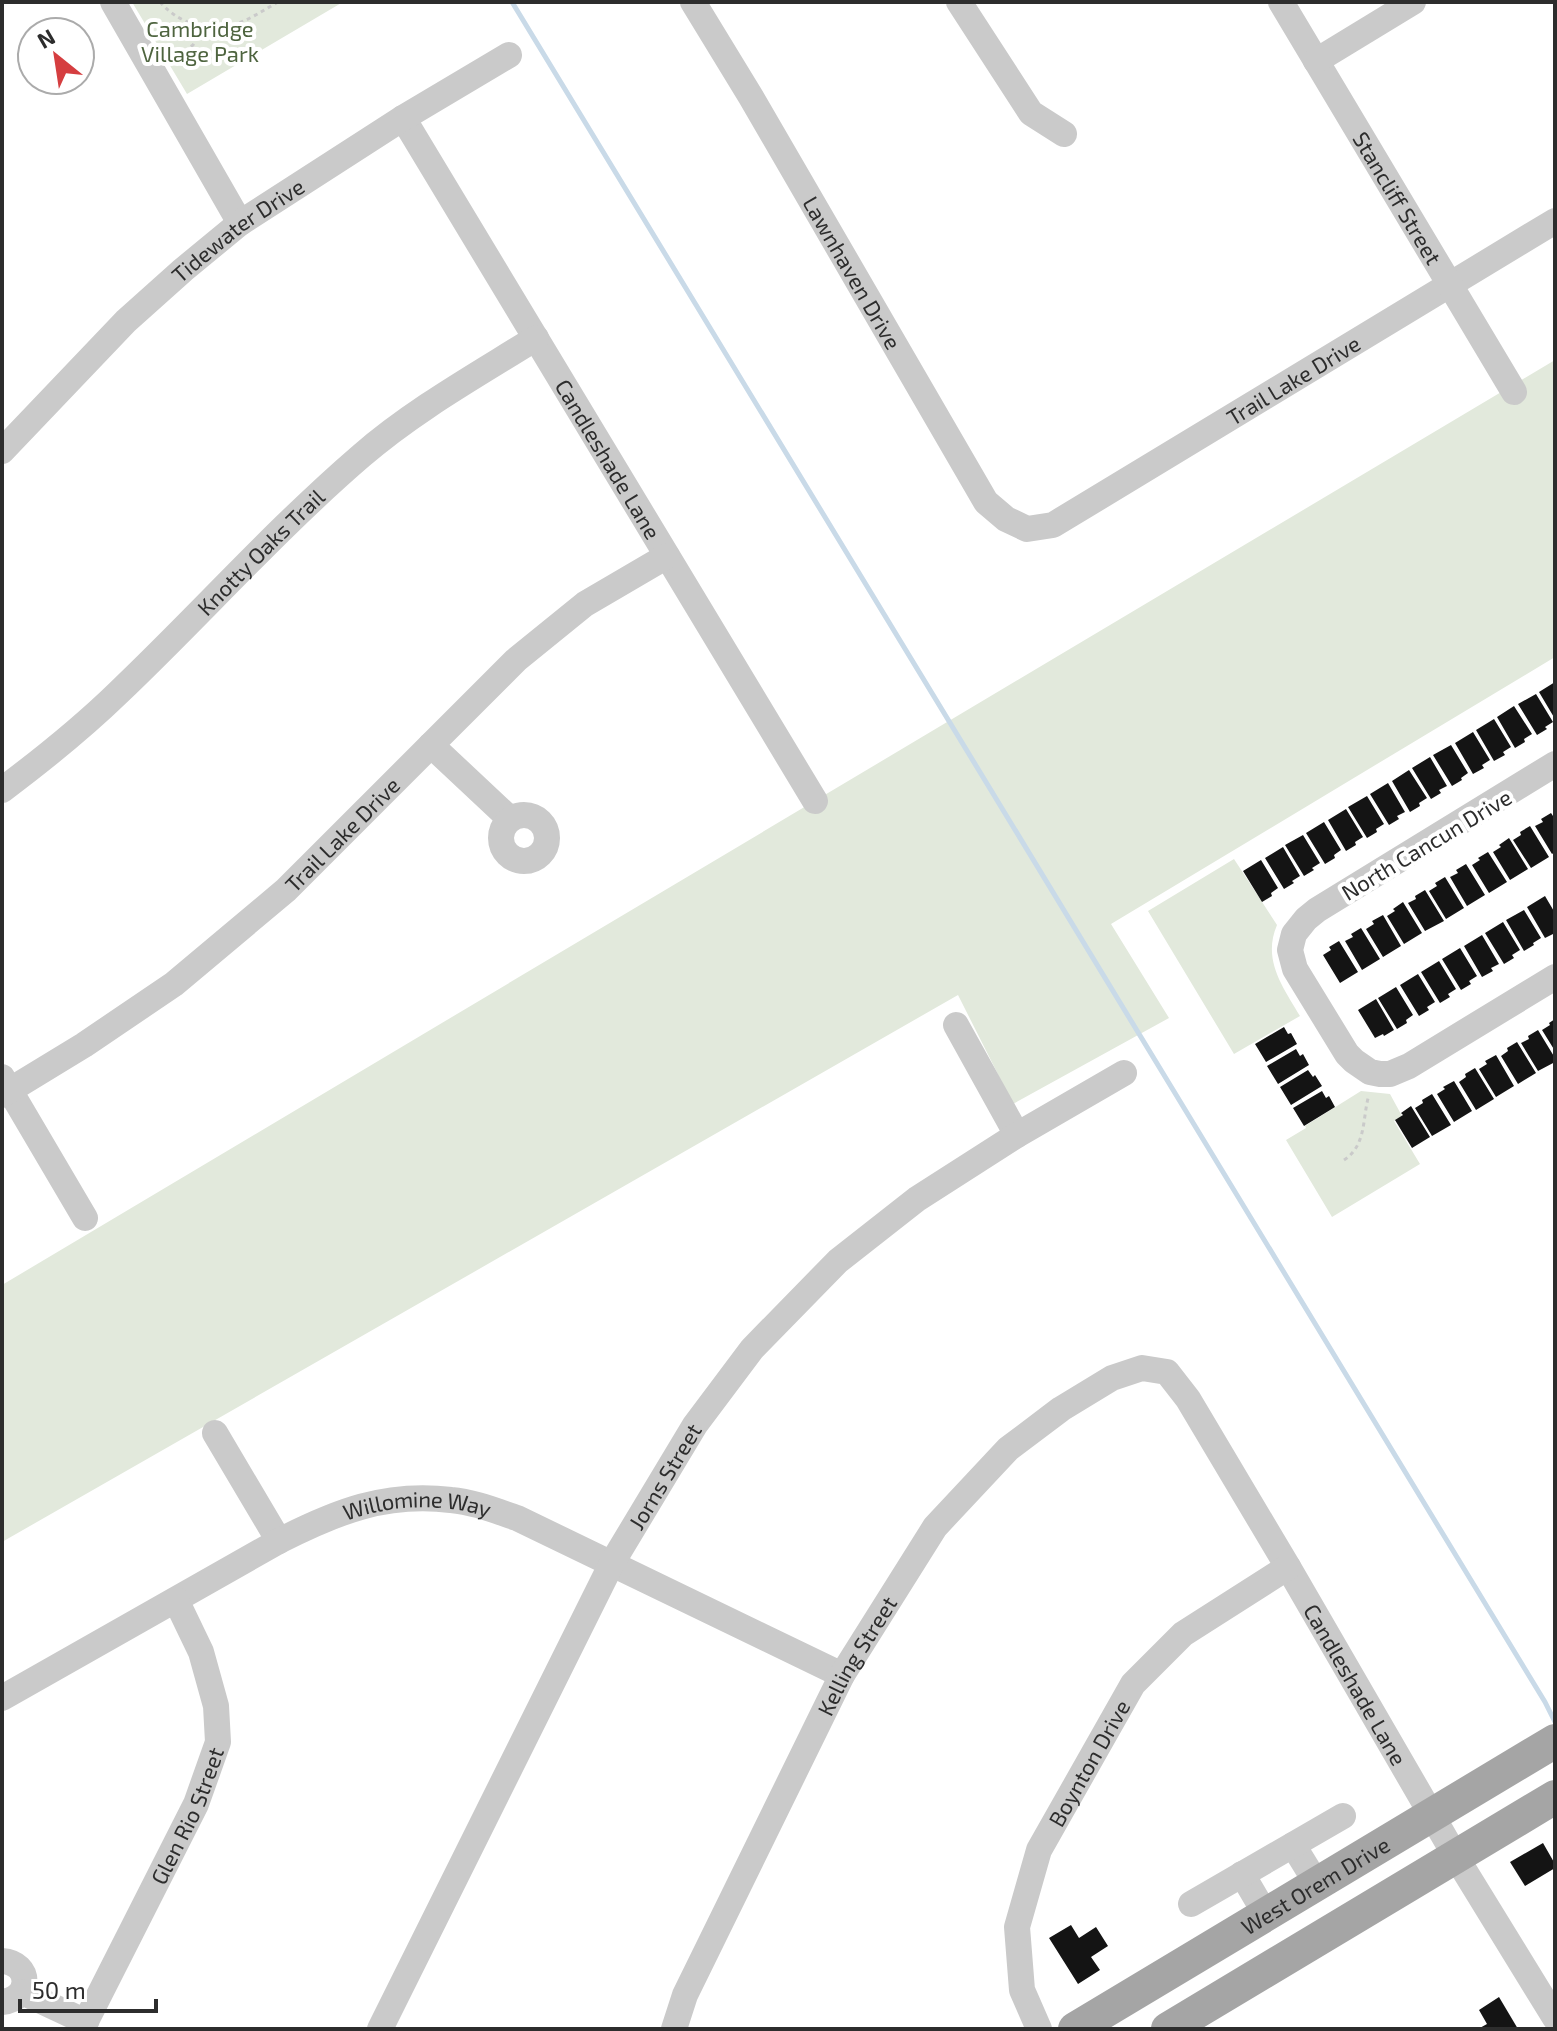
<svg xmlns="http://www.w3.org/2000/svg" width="1557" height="2031" viewBox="0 0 1557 2031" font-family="'Exo 2',sans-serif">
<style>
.green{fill:#e2e9dc}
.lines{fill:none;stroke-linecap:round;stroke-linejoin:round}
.stream{stroke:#c9dae8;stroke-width:5}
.building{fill:#141414}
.path{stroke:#cacaca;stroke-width:3;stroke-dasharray:4 4;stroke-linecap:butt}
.minor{stroke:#cacaca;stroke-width:26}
.major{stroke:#a5a5a5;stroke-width:34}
.labels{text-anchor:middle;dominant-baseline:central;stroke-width:8;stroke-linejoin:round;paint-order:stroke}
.park-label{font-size:22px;fill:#4e643f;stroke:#fff}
.street-label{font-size:22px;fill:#2d2d2d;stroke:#fff}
</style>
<rect width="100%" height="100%" fill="#fff"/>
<path class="green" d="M132 2H343L187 94Z
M1555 360V657L1111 924 1169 1018 1013 1104 958 995 2 1542V1285Z
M1234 859 1277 925C1262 960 1283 987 1300 1016L1234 1054 1148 911Z
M1361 1091 1390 1094 1402 1116 1394 1121 1420 1164 1332 1217 1286 1140 1306 1128 1305 1126Z"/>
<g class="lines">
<path class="stream" d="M512 2 1545 1702 1555 1722"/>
</g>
<path class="building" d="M1555 682V719L1539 692Z
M1536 694 1553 722 1545 727 1547 729 1537 735 1518 704Z
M1514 706 1532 734 1524 739 1525 742 1515 748 1497 717Z
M1494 719 1511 747 1503 752 1505 755 1494 761 1476 730Z
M1473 732 1490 760 1482 765 1484 768 1473 774 1455 743Z
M1451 745 1468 773 1461 778 1462 780 1452 786 1433 755Z
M1430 757 1447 786 1439 790 1441 793 1431 799 1412 768Z
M1409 770 1427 798 1419 803 1420 806 1410 812 1392 781Z
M1388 783 1405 812 1397 816 1399 819 1389 825 1370 794Z
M1367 796 1384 824 1376 829 1377 832 1367 838 1348 807Z
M1346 809 1363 837 1355 842 1356 845 1346 851 1328 820Z
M1551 813 1555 819V852L1552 854 1535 826 1543 822 1541 819Z
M1324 822 1341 850 1334 855 1335 858 1325 864 1306 833Z
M1530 826 1549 857 1531 868 1513 840 1521 835 1520 832Z
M1303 835 1320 863 1312 868 1314 870 1304 876 1285 845Z
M1509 838 1528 869 1510 880 1493 852 1501 847 1499 845Z
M1283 847 1300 876 1292 881 1294 883 1284 889 1265 858Z
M1488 852 1507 882 1489 893 1472 865 1480 860 1478 858Z
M1261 860 1278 888 1271 893 1272 896 1262 902 1243 871Z
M1466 864 1485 895 1467 906 1450 877 1458 873 1456 870Z
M1445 877 1464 908 1446 919 1429 891 1437 886 1435 883Z
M1425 890 1444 921 1425 931 1408 903 1416 899 1415 896Z
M1545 896 1555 913V933L1545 938 1527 907Z
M1403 902 1422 933 1404 944 1387 916 1395 911 1393 909Z
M1524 910 1541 938 1533 943 1534 945 1524 951 1506 920Z
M1383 915 1401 946 1383 957 1366 929 1374 924 1372 921Z
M1503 922 1520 950 1512 955 1514 958 1504 964 1485 933Z
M1361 928 1380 959 1362 970 1345 941 1353 937 1351 934Z
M1482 935 1499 964 1491 968 1493 971 1482 977 1464 946Z
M1339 941 1358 972 1340 983 1323 955 1331 950 1329 947Z
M1460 948 1477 976 1469 981 1471 984 1461 990 1442 959Z
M1439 961 1456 989 1448 994 1450 997 1440 1003 1421 972Z
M1418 974 1435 1002 1427 1007 1429 1010 1419 1016 1400 985Z
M1396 987 1413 1015 1406 1020 1407 1023 1397 1029 1378 998Z
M1376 999 1394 1030 1384 1036 1383 1034 1375 1038 1358 1010Z
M1555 1019V1051L1542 1030 1550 1025 1549 1023Z
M1284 1027 1288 1034 1291 1033 1297 1044 1266 1062 1255 1044Z
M1538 1030 1555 1058V1062L1538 1071 1521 1043 1529 1039 1528 1036Z
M1517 1042 1536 1073 1518 1084 1501 1056 1508 1051 1507 1048Z
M1296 1049 1300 1056 1303 1054 1309 1065 1278 1084 1267 1066Z
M1496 1055 1514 1086 1496 1097 1479 1069 1487 1064 1485 1061Z
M1475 1068 1494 1099 1476 1110 1459 1082 1466 1077 1465 1074Z
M1308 1070 1313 1077 1315 1075 1322 1086 1291 1105 1280 1087Z
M1454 1081 1472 1111 1454 1122 1437 1094 1445 1089 1443 1087Z
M1322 1091 1326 1098 1329 1096 1335 1107 1304 1126 1293 1108Z
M1432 1094 1451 1125 1432 1136 1415 1108 1423 1103 1422 1100Z
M1411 1106 1430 1137 1412 1148 1395 1120 1403 1115 1401 1113Z
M1543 1843 1555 1864V1868L1525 1886 1510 1862Z
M1071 1925 1079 1938 1096 1927 1108 1946 1091 1957 1100 1970 1078 1984 1049 1938Z
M1499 1997 1518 2029H1478L1487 2024 1479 2010Z"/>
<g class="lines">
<path class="path" d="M160 2C167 10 175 16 185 21 221 39 247 20 278 2
M171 60 193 45 202 30
M1344 1160C1367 1145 1362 1118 1369 1095"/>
<g class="minor">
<path d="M113 2 240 223"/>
<path id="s1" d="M693 2 751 97 986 502 1006 519 1027 529 1053 525 1555 221"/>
<path d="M959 2 1031 113 1064 134"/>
<path id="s2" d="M1281 2 1514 392"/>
<path d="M1316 61 1413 2"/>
<path id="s3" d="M403 118 815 801"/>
<path id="s4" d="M2 451 126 321 183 270 240 223 403 118 509 55"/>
<path d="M431 745 510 819"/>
<path d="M1555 764 1317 910 1306 919 1294 934 1290 950 1295 969 1347 1054 1354 1061 1370 1072 1380 1074H1390L1409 1066 1555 977"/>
<path id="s5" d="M2 790C42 760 82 728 118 693 200 615 275 530 361 456 414 410 477 375 536 338"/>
<circle cx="524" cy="838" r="23"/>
<path d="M956 1025 1017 1135"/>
<path d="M2 1077 85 1218"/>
<path id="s6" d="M2 1095 84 1045 174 984 286 890 516 660 585 604 667 556"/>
<path d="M215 1433 279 1541"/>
<path id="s7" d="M2 1698 279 1541C336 1512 385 1492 451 1500 474 1502 496 1511 517 1518L842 1675"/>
<path d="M1293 1845 1317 1884"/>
<path d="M1242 1874 1266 1915"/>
<path d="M1191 1904 1343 1816"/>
<path d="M2 1961C32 1963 32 1999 2 2002"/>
<path d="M22 1992 86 2022"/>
<path id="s8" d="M82 2029 196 1804 218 1742 216 1706 201 1652 176 1600"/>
<path id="s9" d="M380 2029 612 1563 695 1425 752 1349 838 1261 917 1199 1017 1135 1124 1073"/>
<path id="s10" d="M674 2029 685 1995 842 1675 935 1527 1008 1449 1061 1409 1112 1378 1142 1368 1167 1372 1188 1399 1288 1567 1456 1857 1555 2018"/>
<path id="s11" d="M1039 2029 1022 1990 1017 1927 1039 1850 1133 1684 1183 1634 1288 1567"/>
</g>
<g class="major">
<path id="s12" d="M1075 2029 1555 1741"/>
<path d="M1168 2029 1555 1797"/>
</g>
</g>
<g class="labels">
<g class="park-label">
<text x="200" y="28">Cambridge<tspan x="200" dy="25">Village Park</tspan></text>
</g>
<g class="street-label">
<text stroke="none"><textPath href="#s2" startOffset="228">Stancliff Street</textPath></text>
<text stroke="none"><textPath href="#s4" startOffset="324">Tidewater Drive</textPath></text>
<text stroke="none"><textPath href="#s1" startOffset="314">Lawnhaven Drive</textPath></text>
<text stroke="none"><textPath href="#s1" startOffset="936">Trail Lake Drive</textPath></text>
<text stroke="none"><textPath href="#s3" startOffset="398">Candleshade Lane</textPath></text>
<text stroke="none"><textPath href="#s5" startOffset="352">Knotty Oaks Trail</textPath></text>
<text stroke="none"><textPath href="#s6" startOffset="430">Trail Lake Drive</textPath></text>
<text transform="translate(1426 844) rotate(-31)">North Cancun Drive</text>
<text stroke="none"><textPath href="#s9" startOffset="622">Jorns Street</textPath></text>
<text stroke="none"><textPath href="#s7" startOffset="464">Willomine Way</textPath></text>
<text stroke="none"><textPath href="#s10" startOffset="416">Kelling Street</textPath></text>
<text stroke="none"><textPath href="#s10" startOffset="1222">Candleshade Lane</textPath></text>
<text stroke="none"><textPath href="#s11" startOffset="286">Boynton Drive</textPath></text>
<text stroke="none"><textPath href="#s8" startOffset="238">Glen Rio Street</textPath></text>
<text stroke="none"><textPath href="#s12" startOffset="280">West Orem Drive</textPath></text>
</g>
</g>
<rect width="1557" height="2031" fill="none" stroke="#2d2d2d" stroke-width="8"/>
<g transform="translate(56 56) rotate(330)"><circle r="38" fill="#ffffff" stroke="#ababab" stroke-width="2"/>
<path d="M0-6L14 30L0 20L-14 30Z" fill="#d53e40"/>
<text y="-12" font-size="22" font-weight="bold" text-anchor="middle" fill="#2d2d2d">N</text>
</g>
<path d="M20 1999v12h136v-12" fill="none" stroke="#2d2d2d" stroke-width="4"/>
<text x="32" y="1999" font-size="24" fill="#2d2d2d" stroke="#ffffff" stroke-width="6" paint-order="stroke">50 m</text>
</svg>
